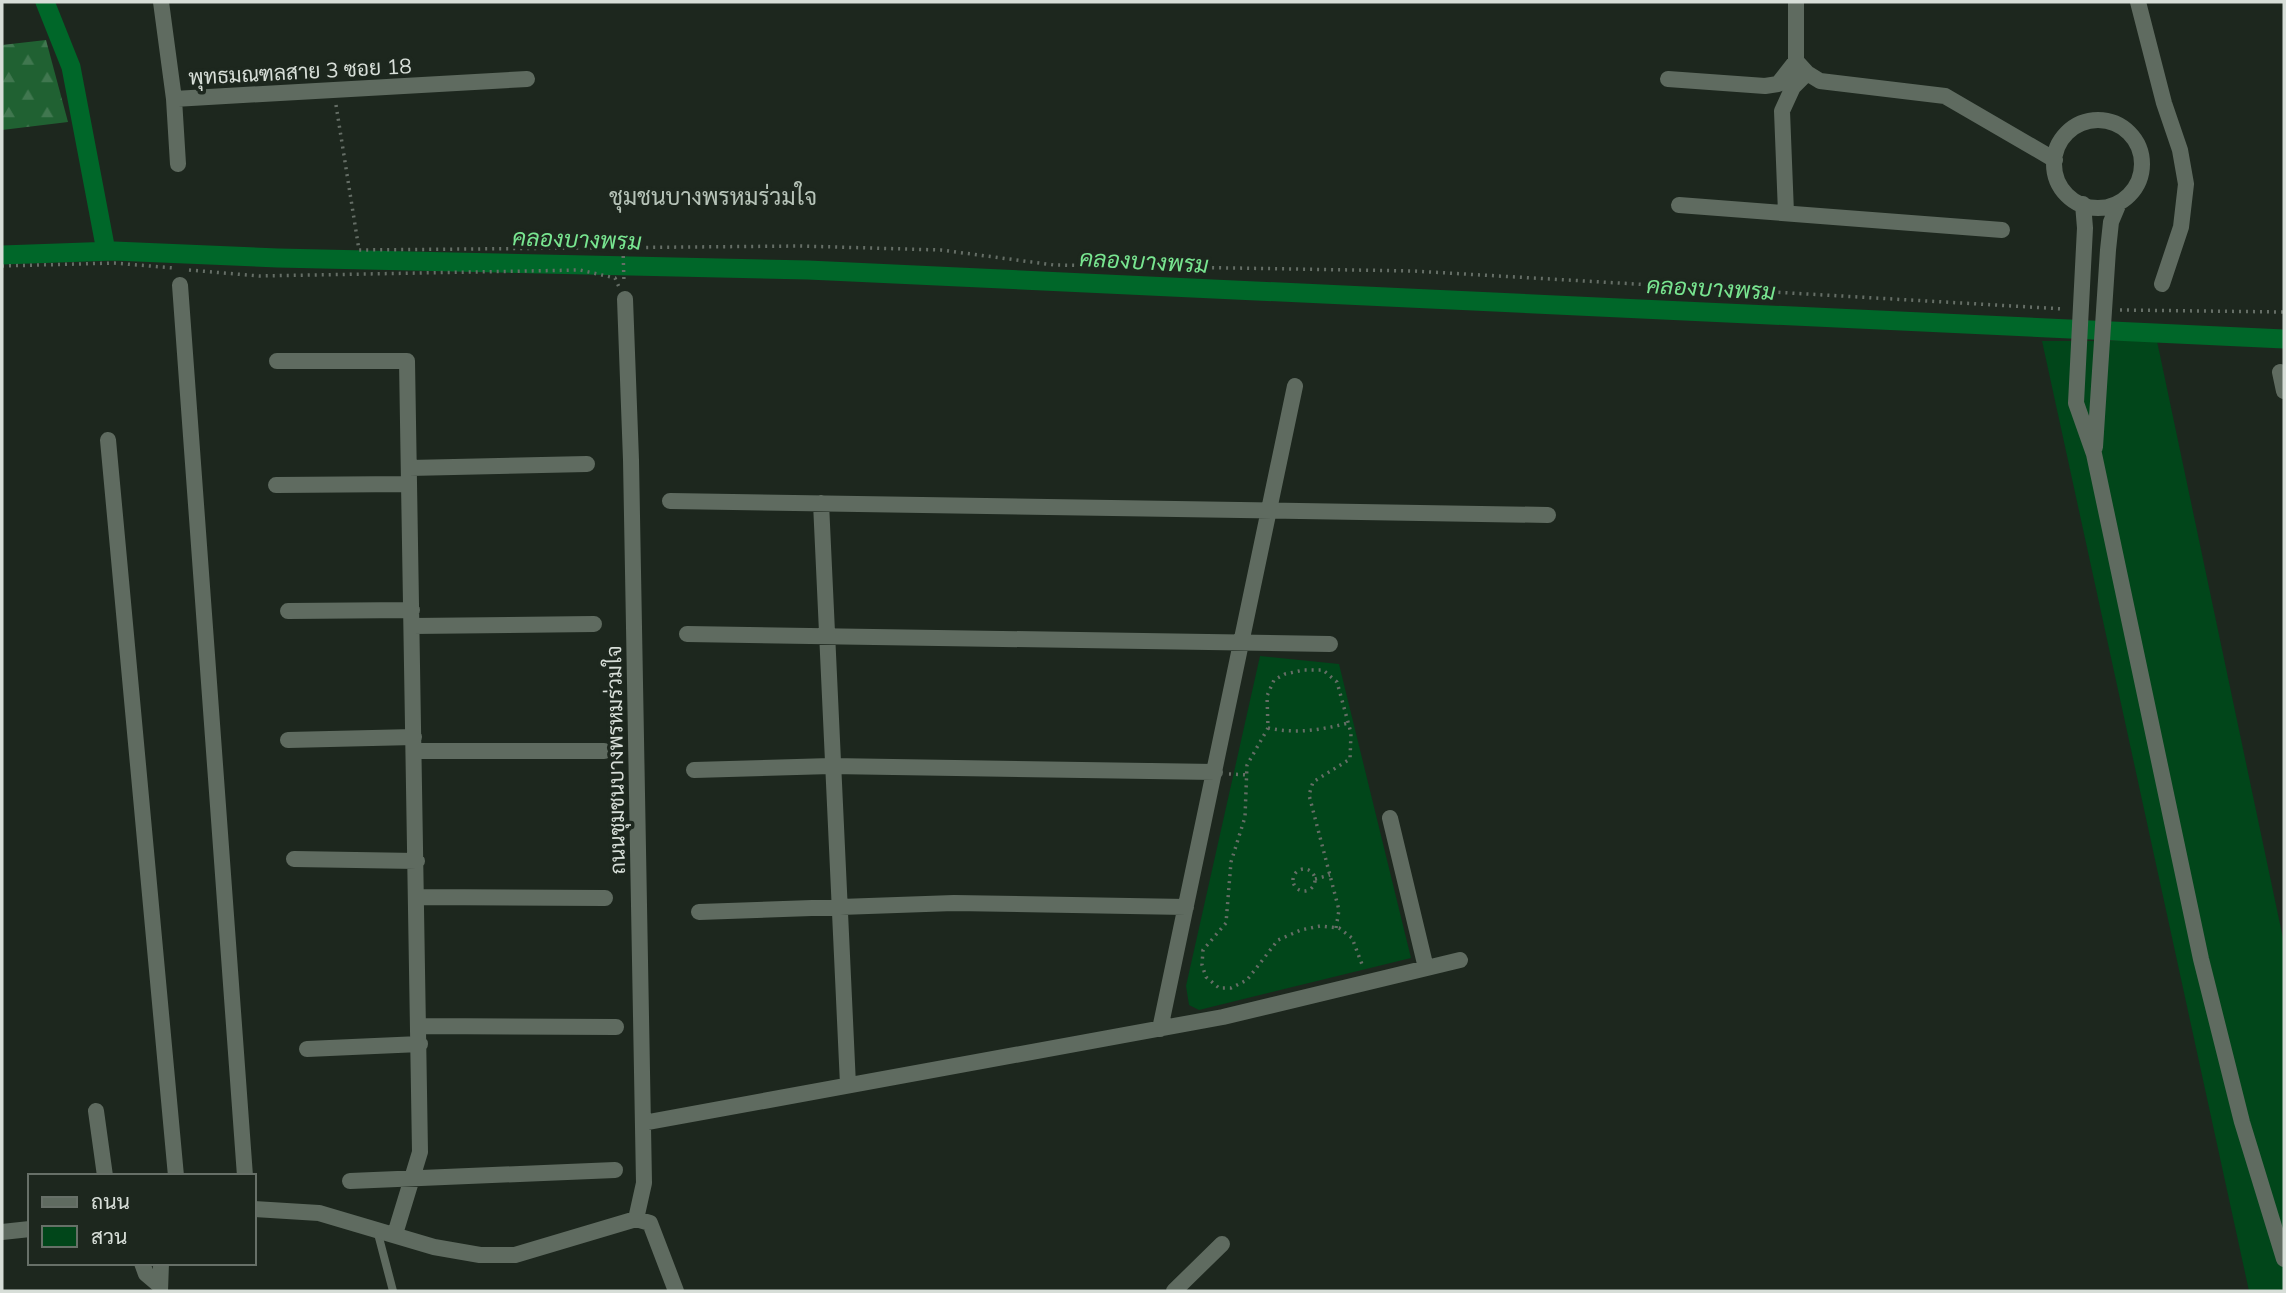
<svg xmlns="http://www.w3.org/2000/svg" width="2286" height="1293" viewBox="0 0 2286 1293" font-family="Mulish,Sarabun,sans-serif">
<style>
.forest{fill:url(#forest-firs)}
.green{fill:#01461a}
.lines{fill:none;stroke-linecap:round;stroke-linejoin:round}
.canal{stroke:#006729;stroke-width:19}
.path{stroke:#656e66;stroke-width:3.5;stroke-dasharray:2 5;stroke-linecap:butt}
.service{stroke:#5f6b60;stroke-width:8}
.minor{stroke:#5f6b60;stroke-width:16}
.labels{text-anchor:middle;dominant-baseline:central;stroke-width:7;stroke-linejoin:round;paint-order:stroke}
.street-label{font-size:21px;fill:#d7ded8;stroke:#1d271e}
.neighbourhood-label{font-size:23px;fill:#b6c3b8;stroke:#1d271e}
.water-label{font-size:23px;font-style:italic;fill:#78e590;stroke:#1d271e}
</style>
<defs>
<pattern id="forest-firs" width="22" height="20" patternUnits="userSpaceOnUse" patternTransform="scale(1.75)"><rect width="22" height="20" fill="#206132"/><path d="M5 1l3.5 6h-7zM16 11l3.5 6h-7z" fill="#40774f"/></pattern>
</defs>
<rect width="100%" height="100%" fill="#1d271e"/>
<path class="forest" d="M46 40 68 122 2 130V45Z"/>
<path class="green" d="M2042 341H2157L2284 943V1291H2249Z
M1260 656 1339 664 1411 958 1199 1010 1189 1005 1186 986Z"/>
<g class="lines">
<path class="canal" d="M45 2 71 67 106 251
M2 255 114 251 278 258 808 270 2284 339"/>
<path class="path" d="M336 105 359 250 800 246 941 250 1054 265 1413 271 2064 309
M623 249 624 283
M2 266 114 263 174 268
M189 270 259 276 580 270 615 278 619 287
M2120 310 2284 312
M1268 728C1296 734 1321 730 1348 723
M1229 774 1248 775
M1293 880a11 11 0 1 1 22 0a11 11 0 1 1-22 0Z
M1315 879 1330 875
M1336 928 1339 910 1309 795 1313 782 1350 759 1351 733 1337 682 1323 670H1304L1285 674 1274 680 1267 696 1268 728 1247 765 1245 817 1231 862 1226 923 1203 950 1202 965 1206 977 1219 988H1231L1247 980 1278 940 1301 930 1320 926 1339 928 1352 938 1363 967"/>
<path class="service" d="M377 1230 393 1291"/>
<path class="minor" d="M161 2 174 99 527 79
M1796 2V61L1807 73 1820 81 1945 96 2055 160
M2138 2 2164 103 2180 150 2186 184 2181 227 2162 284
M1668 79 1765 86 1778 84 1796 61
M174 99 178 164
M2054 164a44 44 0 1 1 88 0a44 44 0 1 1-88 0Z
M2083 204 2085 228 2076 403 2094 454 2201 959 2242 1122 2284 1259
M1679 205 2002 230
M1786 213 1782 111 1793 87 1807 73
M180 285 245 1176
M625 299 631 460 644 1183 636 1219
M277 361H407L420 1152 395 1234
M2280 372 2284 391
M108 440 176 1176
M2095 447 2108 250 2111 222 2119 203
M409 468 587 464
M276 485 409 484
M670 501 1548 515
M821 503 848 1085
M288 611 412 610
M412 626 594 624
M687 634 1330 644
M288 740 414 737
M415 751H604
M694 770 831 766 1215 772
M1390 818 1426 968
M294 859 417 861
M417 897 605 898
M699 912 954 903 1186 907
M420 1026 616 1027
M1160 1029 1295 386
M307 1049 420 1044
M96 1111 105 1176
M643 1123 1223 1017 1460 960
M350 1181 615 1170
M254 1209 319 1213 434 1247 480 1255H515L636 1219 650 1223 676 1291
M2 1232 30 1229
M142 1263 146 1274 159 1285
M160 1291 161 1263
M1174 1291 1222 1244"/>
</g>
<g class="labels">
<g class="street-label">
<text transform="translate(300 71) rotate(-3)">พุทธมณฑลสาย 3 ซอย 18</text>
<text transform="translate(615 760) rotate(-91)">ถนนชุมชนบางพรหมร่วมใจ</text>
</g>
<g class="neighbourhood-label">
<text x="713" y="196">ชุมชนบางพรหมร่วมใจ</text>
</g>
<g class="water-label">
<text transform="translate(577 239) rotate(2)">คลองบางพรม</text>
<text transform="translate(1144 261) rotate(3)">คลองบางพรม</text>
<text transform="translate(1711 288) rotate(3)">คลองบางพรม</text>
</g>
</g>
<rect width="2286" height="1293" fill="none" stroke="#d7ded8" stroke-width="7"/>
<rect x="28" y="1174" width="228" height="91" fill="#1d271e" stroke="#677068" stroke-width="2"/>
<rect x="42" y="1197" width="35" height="10" fill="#5f6b60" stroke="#677068" stroke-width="2"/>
<text x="91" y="1209" font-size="21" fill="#d7ded8">ถนน</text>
<rect x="42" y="1226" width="35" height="21" fill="#01461a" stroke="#677068" stroke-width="2"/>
<text x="91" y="1244" font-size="21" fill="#d7ded8">สวน</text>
</svg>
